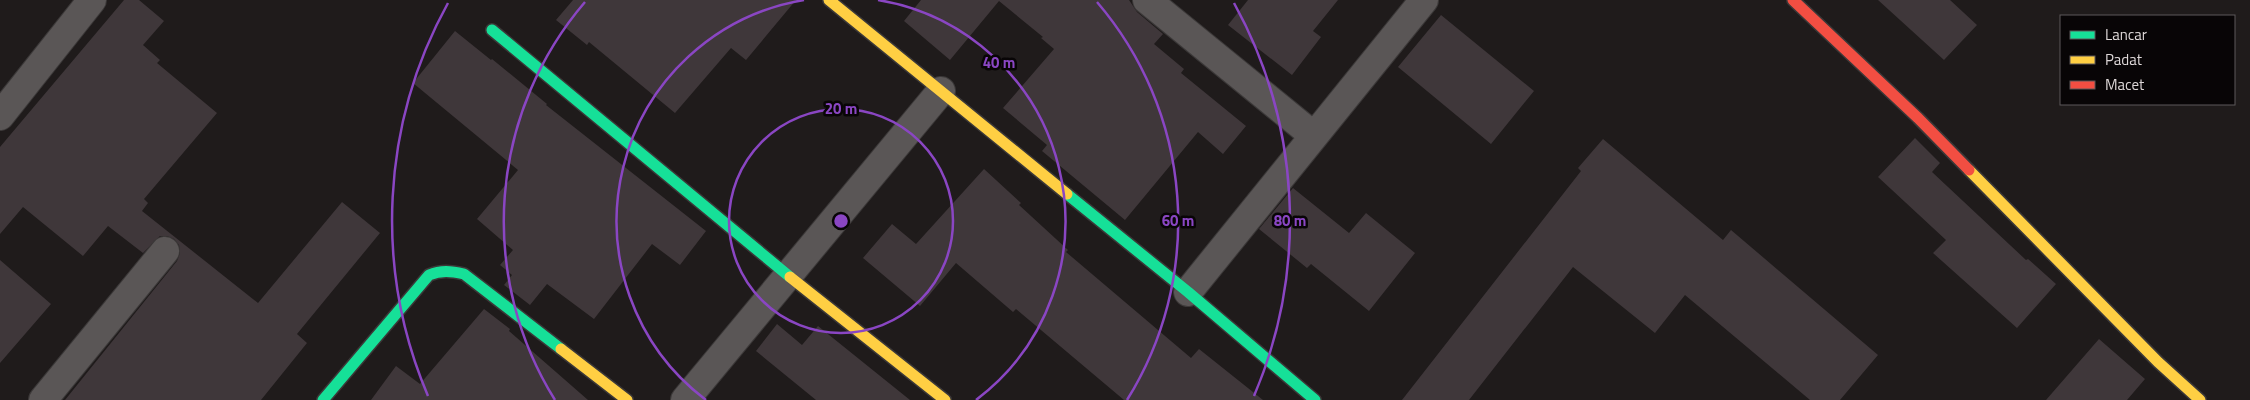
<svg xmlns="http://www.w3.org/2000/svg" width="2250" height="400" viewBox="0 0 2250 400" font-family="'Titillium Web',sans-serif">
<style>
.building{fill:#3f373a}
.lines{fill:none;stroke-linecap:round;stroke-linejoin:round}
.street-casing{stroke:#3b3838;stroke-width:30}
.fast-casing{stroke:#3b3838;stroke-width:14}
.slow-casing{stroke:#3b3838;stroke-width:14}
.jam-casing{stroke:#3b3838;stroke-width:14}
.street{stroke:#5a5656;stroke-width:28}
.fast{stroke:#16e098;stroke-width:11}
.slow{stroke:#ffcf43;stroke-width:11}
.jam{stroke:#f24e42;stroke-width:11}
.ring{fill:none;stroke:#8a46c3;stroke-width:2.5}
.centre{fill:#8a46c3;stroke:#080506;stroke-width:2.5}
.ring-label{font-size:15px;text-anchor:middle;font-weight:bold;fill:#8a46c3;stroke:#080506;stroke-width:5;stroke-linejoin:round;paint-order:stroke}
</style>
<rect width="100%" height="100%" fill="#1f1b1b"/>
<path class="building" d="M124 0H139L164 21 143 45 160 60 157 63 217 113 144 199 148 203 142 211 258 303 342 202 380 233 297 334 307 343 261 400H65L177 261 180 253 179 245 174 239 167 236H160L143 253 108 226 83 256 23 207 0 234V147Z
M573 0H796L746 60 731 48 675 113 589 42 587 45 556 20Z
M921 0H1129L1137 12 1163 34 1154 44 1184 69 1181 73 1246 126 1223 154 1198 132 1125 220 1042 151 1047 145 1003 108 1054 49 1041 38 1043 37 999 1 950 60 904 21Z
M1248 0H1338L1313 31 1321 37 1292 75 1228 25Z
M1878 0H1950L1977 25 1944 60Z
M1441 15 1534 91 1491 144 1398 67Z
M455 31 491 60 492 59 547 104 546 105 706 231 680 265 652 244 594 319 547 284 530 305 504 285 512 275 500 265 513 250 477 219 518 170 413 83Z
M1915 138 1940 163 1932 172 2026 260 2028 259 2056 284 2017 328 1933 253 1946 240 1878 177Z
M1603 139 1723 240 1731 230 1878 355 1840 400H1810L1685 295 1655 333 1573 267 1469 400H1402L1581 171 1578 168Z
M984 169 1021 203 1019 205 1068 250 1066 252 1191 358 1199 349 1263 400H1124L1016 309 1013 312 956 263 920 306 863 258 892 224 916 244Z
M1293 188 1349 233 1366 213 1415 253 1369 311 1311 264 1307 268 1259 229Z
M0 260 51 304 0 363Z
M484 309 510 329 509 331 588 400H371L396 366 420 384Z
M777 324 802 345 818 326 910 400H816L756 351Z
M2099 339 2145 379 2127 400H2046Z"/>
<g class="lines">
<defs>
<path id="street" d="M1147 0 1314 136
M0 116 92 0
M1188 292 1424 0
M43 400 165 251
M685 400 941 91"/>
<path id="fast" d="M492 30 790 277
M1067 194 1188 292 1315 400
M323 400 429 275C441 270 451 271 464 274L561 349"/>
<path id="slow" d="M829 0 1067 194
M1969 170 2158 362 2200 400
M790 277 945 400
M561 349 627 400"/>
<path id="jam" d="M1793 0 1918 118 1969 170"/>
</defs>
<use href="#street" class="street-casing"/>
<use href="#fast" class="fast-casing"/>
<use href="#slow" class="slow-casing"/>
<use href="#jam" class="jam-casing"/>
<use href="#street" class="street"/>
<use href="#fast" class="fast"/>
<use href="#slow" class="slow"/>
<use href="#jam" class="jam"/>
</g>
<g class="ring">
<circle cx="841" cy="221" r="112"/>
<path d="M706 400A224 224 0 0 1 804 0M878 0A224 224 0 0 1 976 400"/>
<path d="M555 400A337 337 0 0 1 585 2M1097 2A337 337 0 0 1 1127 400"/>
<path d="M428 396A449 449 0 0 1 448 3M1234 3A449 449 0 0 1 1254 396"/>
</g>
<circle cx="841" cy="221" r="8" class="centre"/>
<g class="ring-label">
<text x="999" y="68">40 m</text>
<text x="841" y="114">20 m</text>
<text x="1178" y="226">60 m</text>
<text x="1290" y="226">80 m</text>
</g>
<rect x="2060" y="15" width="175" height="90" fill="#080506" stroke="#5d595a"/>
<rect x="2070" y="31" width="25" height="8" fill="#16e098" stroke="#5d595a"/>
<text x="2105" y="40" font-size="15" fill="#ddd7d7">Lancar</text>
<rect x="2070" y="56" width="25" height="8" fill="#ffcf43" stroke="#5d595a"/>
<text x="2105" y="65" font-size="15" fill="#ddd7d7">Padat</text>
<rect x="2070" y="81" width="25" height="8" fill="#f24e42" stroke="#5d595a"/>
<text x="2105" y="90" font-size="15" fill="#ddd7d7">Macet</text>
</svg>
